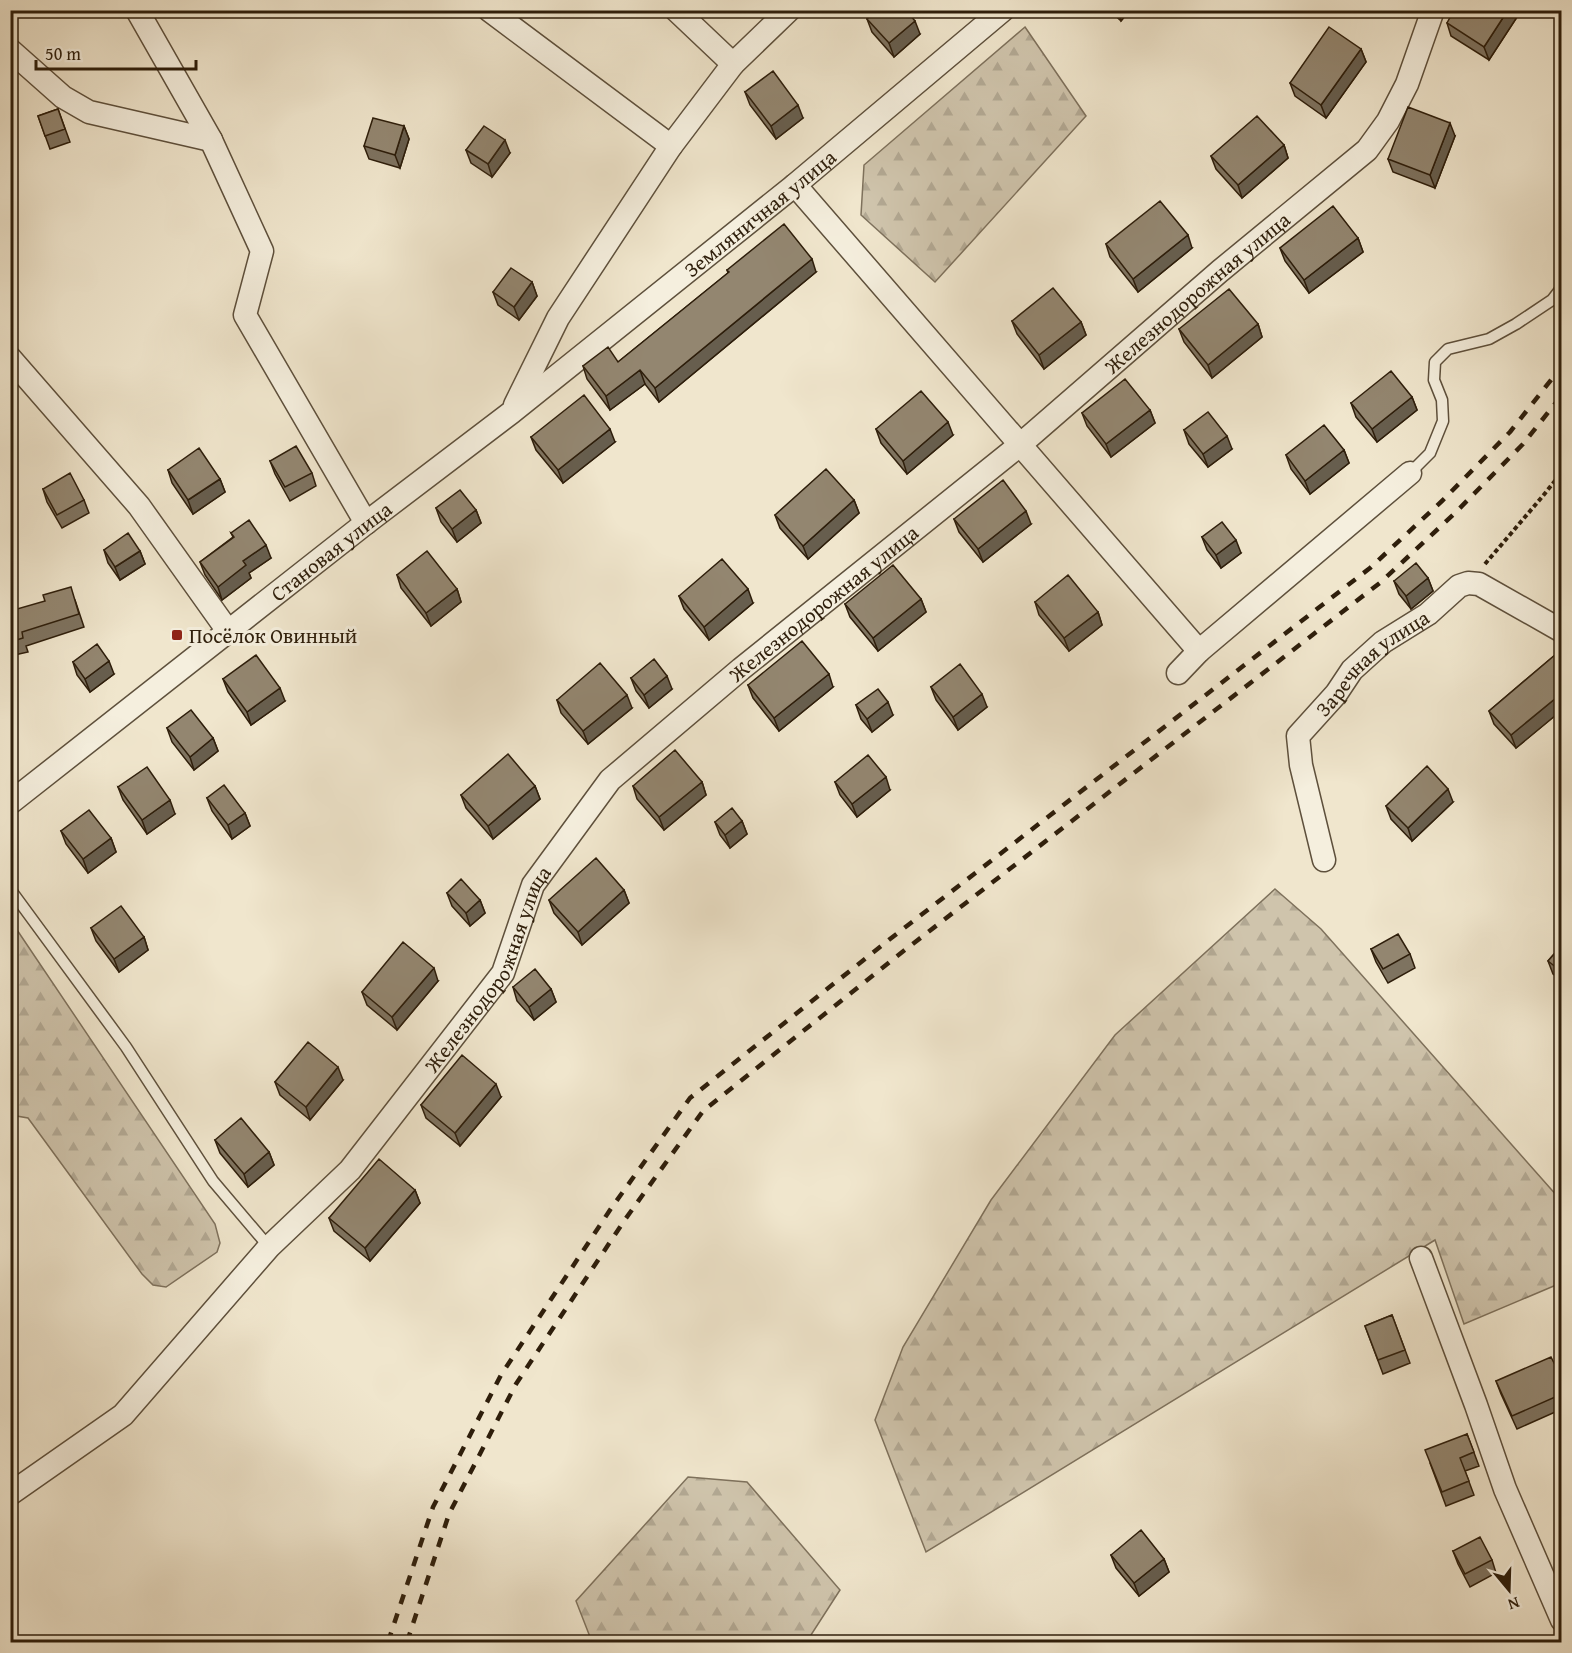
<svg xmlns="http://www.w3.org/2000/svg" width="1572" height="1653" viewBox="0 0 1572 1653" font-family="'Gentium Book Plus',serif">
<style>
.forest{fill:url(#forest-firs);stroke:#7e715c;stroke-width:1.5}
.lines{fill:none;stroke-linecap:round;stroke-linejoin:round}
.service-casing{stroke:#5e503c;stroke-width:13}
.minor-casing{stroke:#5e503c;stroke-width:25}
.path{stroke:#2e1e0b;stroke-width:4;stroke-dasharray:4.5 3;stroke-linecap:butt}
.service{stroke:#f5efde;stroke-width:10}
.minor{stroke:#f5efde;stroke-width:22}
.rail{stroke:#2e1e0b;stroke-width:4.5;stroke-dasharray:10 10;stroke-linecap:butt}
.wall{fill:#7e7360;stroke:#2e1e0b;stroke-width:1.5}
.shaded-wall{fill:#675e4e;stroke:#2e1e0b;stroke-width:1.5}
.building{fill:#938670;stroke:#2e1e0b;stroke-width:1.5}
.poi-dot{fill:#8f2418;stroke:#f5efde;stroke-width:2}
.labels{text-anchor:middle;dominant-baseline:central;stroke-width:6;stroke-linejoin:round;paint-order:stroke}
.street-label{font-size:21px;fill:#2e1e0b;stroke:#f5efde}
.poi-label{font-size:21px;fill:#2e1e0b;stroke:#f5efde;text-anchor:start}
</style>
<defs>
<pattern id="forest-firs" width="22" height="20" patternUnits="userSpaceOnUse" patternTransform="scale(1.5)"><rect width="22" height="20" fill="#cfc4ac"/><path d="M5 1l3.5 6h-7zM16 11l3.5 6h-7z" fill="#b2a893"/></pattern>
</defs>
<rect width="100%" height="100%" fill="#f0e6cd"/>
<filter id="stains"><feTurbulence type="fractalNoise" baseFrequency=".00333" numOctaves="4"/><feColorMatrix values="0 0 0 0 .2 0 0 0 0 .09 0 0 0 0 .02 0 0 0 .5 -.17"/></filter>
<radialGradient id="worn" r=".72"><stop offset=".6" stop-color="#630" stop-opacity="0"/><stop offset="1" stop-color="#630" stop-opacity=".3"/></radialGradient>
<path class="forest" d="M1025 27 1086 116 935 282 861 215 864 165Z
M1275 889 1321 929 1558 1197 1561 1195V1283L1464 1324 1435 1240 926 1552 875 1420 903 1347 991 1200 1115 1035Z
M11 921 215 1224 220 1243 217 1252 166 1287 153 1285 142 1274 28 1118 11 1115Z
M688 1477 747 1482 840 1590 809 1638 812 1642H592L576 1601Z"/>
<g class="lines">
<defs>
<path id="service" d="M1410 473 1430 453 1443 421 1442 400 1434 380 1435 362 1448 349 1489 339 1516 324 1552 300 1562 287
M10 889 126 1047 213 1181 269 1247"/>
<g id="minor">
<path d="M137 10 211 140 262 251 245 315 366 523"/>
<path d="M489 10 671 146"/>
<path d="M10 50 63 97 89 112 211 140"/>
<path d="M733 64 789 10"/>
<path d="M795 185 1199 651 1178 673"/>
<path d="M10 358 139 506 228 631"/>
<path d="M515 405 558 318 671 146 733 64 676 10"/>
<path d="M1199 651 1410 473"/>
<path id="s1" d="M10 803 366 523 512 412 795 185 1003 10"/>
<path id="s2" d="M1324 860 1301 765 1298 736 1336 694 1352 670 1383 642 1428 614 1459 586 1468 583 1479 584 1562 631"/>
<path d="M1421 1258 1476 1405 1505 1489 1562 1620"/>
<path id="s3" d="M10 1494 123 1415 269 1247 350 1170 503 973 533 885 610 780 741 669 1021 444 1220 271 1367 150 1388 121 1407 84 1433 10"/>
</g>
</defs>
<use href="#service" class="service-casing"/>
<use href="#minor" class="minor-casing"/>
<path class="path" d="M1485 564 1542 497 1562 472"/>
<use href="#service" class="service"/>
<use href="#minor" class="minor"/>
<path class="rail" d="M388 1642 433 1507 501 1375 610 1210 690 1098 890 939 1370 568 1443 500 1510 432 1562 366
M407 1642 449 1514 516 1384 624 1221 703 1111 901 953 1381 582 1455 513 1523 444 1562 395"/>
</g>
<path class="wall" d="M1109 10H1130L1121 21Z
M1519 14 1489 60 1451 36 1447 23Z
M867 19 920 34 894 57 872 32Z
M1361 49 1366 62 1326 118 1295 96 1290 83Z
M745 92 803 118 776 139 750 105Z
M58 109 70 142 50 149 38 116Z
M404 126 409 139 400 168 369 159 364 146Z
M1455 136 1435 188 1393 172 1388 159Z
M1284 145 1288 158 1242 198 1216 169 1211 156Z
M466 150 510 153 492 177 471 163Z
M1358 238 1363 252 1309 293 1285 261 1280 248Z
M1106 244 1192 248 1138 292 1110 257Z
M727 270 816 272 659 402 645 384 610 410 587 379 583 366 618 362 728 273Z
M532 282 537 296 519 320 498 305 493 292Z
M1012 321 1081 322 1086 335 1044 369 1017 334Z
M1258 324 1262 337 1212 378 1184 342 1179 329Z
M1412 397 1417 410 1377 442 1356 417 1351 403Z
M1150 410 1155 423 1111 457 1087 426 1082 413Z
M876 429 953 435 907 474 881 443Z
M1184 430 1232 449 1208 467 1189 444Z
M531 437 615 442 563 483 536 450Z
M1344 450 1349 463 1310 494 1291 469 1286 455Z
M270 461 312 473 316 486 290 501 275 474Z
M168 470 220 479 225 492 193 514 172 483Z
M43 489 84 500 89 513 62 528 47 502Z
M854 500 859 513 808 559 780 528 775 515Z
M436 508 476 510 481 523 457 542 441 522Z
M954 519 1031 524 983 562 959 532Z
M231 533 271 558 249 573 251 578 222 600 205 575 200 562 233 537Z
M1202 537 1241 553 1221 568 1207 550Z
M104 550 140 551 145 564 120 580 108 563Z
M397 575 457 589 461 602 431 626 401 588Z
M1428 578 1433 591 1411 609 1399 594 1394 581Z
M679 596 753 603 709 640 684 609Z
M921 599 926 612 878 651 850 617 845 604Z
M75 600 84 627 26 646 28 652 10 656V611Z
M1035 602 1098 612 1102 625 1069 651 1039 615Z
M1562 649V710L1516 748 1494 724 1489 711Z
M73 662 114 674 90 692 77 675Z
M631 678 672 689 649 708 636 691Z
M223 679 285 701 251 725 228 692Z
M748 685 833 687 779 731 753 698Z
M931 687 987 707 958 730 936 700Z
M557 700 632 708 588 744 561 713Z
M856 705 893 715 872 732 861 719Z
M167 728 213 738 218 751 194 770 172 742Z
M702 782 706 795 664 830 637 799 633 786Z
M835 782 890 790 857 817 840 795Z
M535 786 540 799 493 839 466 808 461 795Z
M118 787 175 814 147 834 123 800Z
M207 798 245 813 250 826 232 839 212 811Z
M1453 802 1412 841 1391 819 1386 806Z
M742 821 747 834 730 848 720 835 715 822Z
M61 831 111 838 116 852 88 873 66 844Z
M624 890 629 903 582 945 554 913 549 900Z
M447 893 480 900 485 913 470 926 452 906Z
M91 928 144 937 148 950 119 972 96 941Z
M1562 945V981L1553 974 1548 961Z
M1371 949 1410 954 1415 968 1388 983 1376 962Z
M438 981 397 1030 367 1005 362 992Z
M513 987 551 989 556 1002 534 1020 517 1001Z
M343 1080 310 1120 280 1095 275 1082Z
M501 1097 460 1146 426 1118 421 1105Z
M215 1140 269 1152 274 1165 248 1187 220 1153Z
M415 1190 420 1203 370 1261 334 1231 329 1218Z
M1392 1315 1410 1363 1383 1374 1365 1326Z
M1562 1379V1409L1517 1429 1501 1394 1496 1381Z
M1467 1434 1479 1466 1465 1471 1474 1495 1446 1506 1430 1463Z
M1453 1551 1492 1560 1496 1573 1470 1587 1458 1564Z
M1111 1555 1164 1559 1169 1572 1139 1596 1116 1568Z"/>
<path class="shaded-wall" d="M1117 10H1130L1121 21Z
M1508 10H1517L1519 14 1489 60 1484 47Z
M915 21 920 34 894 57 889 43Z
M1361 49 1366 62 1326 118 1321 105Z
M798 105 803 118 776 139 771 126Z
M1450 123 1455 136 1435 188 1430 175Z
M404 126 409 139 400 168 395 155Z
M505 140 510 153 492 177 488 164Z
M1284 145 1288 158 1242 198 1238 185Z
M1188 235 1192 248 1138 292 1133 279Z
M1358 238 1363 252 1309 293 1304 280Z
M812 259 816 272 659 402 655 388Z
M532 282 537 296 519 320 514 307Z
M1081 322 1086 335 1044 369 1039 355Z
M1258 324 1262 337 1212 378 1208 365Z
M640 370 645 384 610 410 606 396Z
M1412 397 1417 410 1377 442 1372 429Z
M1150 410 1155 423 1111 457 1106 444Z
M948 422 953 435 907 474 903 461Z
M610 429 615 442 563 483 558 470Z
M1227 436 1232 449 1208 467 1203 454Z
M1344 450 1349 463 1310 494 1305 481Z
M220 479 225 492 193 514 188 500Z
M854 500 859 513 808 559 803 546Z
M476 510 481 523 457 542 452 529Z
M1026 511 1031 524 983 562 978 549Z
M1236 540 1241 553 1221 568 1216 555Z
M266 545 271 558 249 573 251 578 222 600 218 587 243 561Z
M140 551 145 564 120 580 115 567Z
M1428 578 1433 591 1411 609 1406 596Z
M457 589 461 602 431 626 426 613Z
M748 589 753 603 709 640 704 627Z
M921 599 926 612 878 651 873 638Z
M1098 612 1102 625 1069 651 1064 638Z
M109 661 114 674 90 692 85 679Z
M829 674 833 687 779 731 774 718Z
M667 676 672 689 649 708 644 695Z
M280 688 285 701 251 725 247 712Z
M1562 693V710L1516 748 1511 735Z
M982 694 987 707 958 730 953 717Z
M627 695 632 708 588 744 583 731Z
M888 702 893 715 872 732 867 719Z
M213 738 218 751 194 770 190 757Z
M886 777 890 790 857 817 852 804Z
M702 782 706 795 664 830 659 817Z
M535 786 540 799 493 839 488 826Z
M1448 789 1453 802 1412 841 1408 828Z
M170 800 175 814 147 834 142 820Z
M245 813 250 826 232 839 228 825Z
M742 821 747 834 730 848 725 835Z
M111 838 116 852 88 873 83 859Z
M624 890 629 903 582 945 578 932Z
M480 900 485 913 470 926 466 913Z
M144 937 148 950 119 972 114 959Z
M434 968 438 981 397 1030 392 1017Z
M551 989 556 1002 534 1020 529 1007Z
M338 1067 343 1080 310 1120 306 1107Z
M496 1084 501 1097 460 1146 455 1133Z
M269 1152 274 1165 248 1187 244 1174Z
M415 1190 420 1203 370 1261 365 1248Z
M1164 1559 1169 1572 1139 1596 1134 1583Z"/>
<path class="building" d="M877 10H906L915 21 889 43 867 19Z
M1454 10H1508L1484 47 1447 23Z
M1329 27 1361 49 1321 105 1290 83Z
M773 71 798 105 771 126 745 92Z
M1408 107 1450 123 1430 175 1388 159Z
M58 109 65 129 45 136 38 116Z
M1257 116 1284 145 1238 185 1211 156Z
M373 118 404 126 395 155 364 146Z
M484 126 505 140 488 164 466 150Z
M1160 201 1188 235 1133 279 1106 244Z
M1333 206 1358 238 1304 280 1280 248Z
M784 224 812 259 655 388 640 370 606 396 583 366 608 347 618 362 729 272 727 270Z
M511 268 532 282 514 307 493 292Z
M1053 288 1081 322 1039 355 1012 321Z
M1229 289 1258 324 1208 365 1179 329Z
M1391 371 1412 397 1372 429 1351 403Z
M1125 379 1150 410 1106 444 1082 413Z
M921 391 948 422 903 461 876 429Z
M584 395 610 429 558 470 531 437Z
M1208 412 1227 436 1203 454 1184 430Z
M1324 425 1344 450 1305 481 1286 455Z
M296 446 312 473 285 487 270 461Z
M199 448 220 479 188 500 168 470Z
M826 469 854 500 803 546 775 515Z
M70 473 84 500 57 515 43 489Z
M1003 480 1026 511 978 549 954 519Z
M460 490 476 510 452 529 436 508Z
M249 520 266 545 243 561 246 565 218 587 200 562 234 537 231 533Z
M1222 522 1236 540 1216 555 1202 537Z
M128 533 140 551 115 567 104 550Z
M427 551 457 589 426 613 397 575Z
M722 559 748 589 704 627 679 596Z
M1416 563 1428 578 1406 596 1394 581Z
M893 565 921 599 873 638 845 604Z
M1068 575 1098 612 1064 638 1035 602Z
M71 587 79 614 22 632 23 638 10 642V611L45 601 43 595Z
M802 641 829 674 774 718 748 685Z
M97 644 109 661 85 679 73 662Z
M1562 649V693L1511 735 1489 711Z
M256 655 280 688 247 712 223 679Z
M654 659 667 676 644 695 631 678Z
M600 663 627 695 583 731 557 700Z
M960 664 982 694 953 717 931 687Z
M878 689 888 702 867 719 856 705Z
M191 710 213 738 190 757 167 728Z
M675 750 702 782 659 817 633 786Z
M508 754 535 786 488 826 461 795Z
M868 755 886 777 852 804 835 782Z
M1427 766 1448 789 1408 828 1386 806Z
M147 767 170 800 142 820 118 787Z
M224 785 245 813 228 825 207 798Z
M732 808 742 821 725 835 715 822Z
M89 810 111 838 83 859 61 831Z
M596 858 624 890 578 932 549 900Z
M461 879 480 900 466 913 447 893Z
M121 906 144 937 114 959 91 928Z
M1398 934 1410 954 1383 969 1371 949Z
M403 942 434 968 392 1017 362 992Z
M1562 945V972L1548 961Z
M535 969 551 989 529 1007 513 987Z
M308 1042 338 1067 306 1107 275 1082Z
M462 1055 496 1084 455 1133 421 1105Z
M241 1118 269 1152 244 1174 215 1140Z
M379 1159 415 1190 365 1248 329 1218Z
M1392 1315 1405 1350 1378 1360 1365 1326Z
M1551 1357 1562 1379V1394L1512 1416 1496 1381Z
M1467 1434 1474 1452 1460 1458 1469 1481 1442 1492 1425 1450Z
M1141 1530 1164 1559 1134 1583 1111 1555Z
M1480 1537 1492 1560 1465 1574 1453 1551Z"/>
<rect class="poi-dot" x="171" y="629" width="12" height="12" rx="3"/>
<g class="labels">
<g class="street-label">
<text stroke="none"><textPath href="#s1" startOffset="954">Земляничная улица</textPath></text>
<text stroke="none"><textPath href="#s3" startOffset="1708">Железнодорожная улица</textPath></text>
<text stroke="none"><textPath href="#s1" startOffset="408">Становая улица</textPath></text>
<text stroke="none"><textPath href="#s3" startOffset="1222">Железнодорожная улица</textPath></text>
<text stroke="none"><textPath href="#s2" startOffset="232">Заречная улица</textPath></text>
<text stroke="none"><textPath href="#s3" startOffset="718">Железнодорожная улица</textPath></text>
</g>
<g class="poi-label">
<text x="189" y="635">Посёлок Овинный</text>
</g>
</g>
<rect width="1572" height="1653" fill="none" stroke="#f0e6cd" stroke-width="36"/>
<rect x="12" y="12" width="1548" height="1629" fill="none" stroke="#2e1e0b" stroke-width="3"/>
<rect x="18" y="18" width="1536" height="1617" fill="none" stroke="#2e1e0b" stroke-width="1.5"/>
<g transform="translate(1509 1590) rotate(161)" stroke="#f5efde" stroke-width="4.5" paint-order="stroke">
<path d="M0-4.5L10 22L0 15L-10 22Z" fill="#2e1e0b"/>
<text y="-9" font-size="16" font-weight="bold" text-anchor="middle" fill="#2e1e0b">N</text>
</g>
<path d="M36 60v9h160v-9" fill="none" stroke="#2e1e0b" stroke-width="3"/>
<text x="45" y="60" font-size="18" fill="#2e1e0b" stroke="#f5efde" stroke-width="4.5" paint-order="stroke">50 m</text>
<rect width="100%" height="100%" filter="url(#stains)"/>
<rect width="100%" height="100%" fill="url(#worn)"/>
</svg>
